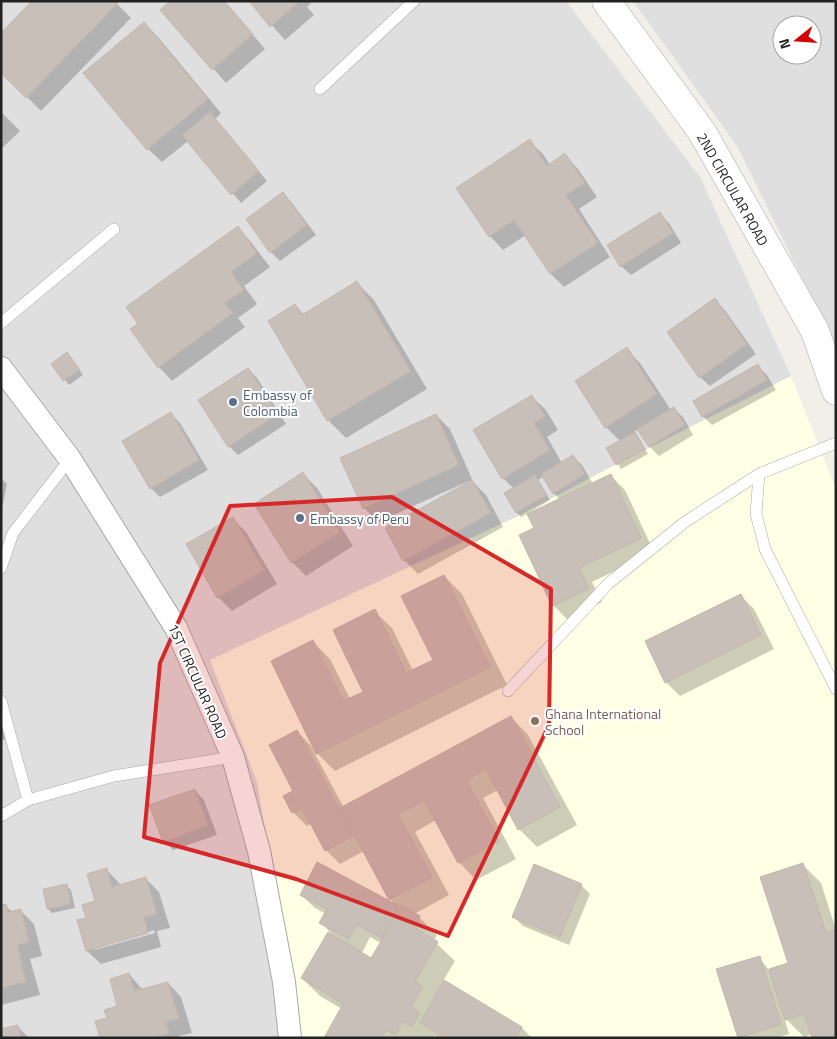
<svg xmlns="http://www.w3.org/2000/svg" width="837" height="1039" viewBox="0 0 837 1039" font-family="'Titillium Web',sans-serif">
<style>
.residential{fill:#e0dfdf;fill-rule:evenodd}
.education{fill:#ffffe5}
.shadow{fill:#0003;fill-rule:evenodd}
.building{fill:#c7bfb8;stroke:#c4b6ab}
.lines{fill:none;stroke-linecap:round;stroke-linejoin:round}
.service-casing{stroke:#a9a9a9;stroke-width:12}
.minor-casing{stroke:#a9a9a9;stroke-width:24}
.tertiary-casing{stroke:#a9a9a9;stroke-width:29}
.service{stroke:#fff;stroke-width:11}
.minor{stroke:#fff;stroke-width:22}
.tertiary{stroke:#fff;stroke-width:28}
.marked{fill:#d62828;fill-opacity:0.2;stroke:#d62828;stroke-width:4;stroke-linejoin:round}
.service-dot{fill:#5c6f8a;stroke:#fff;stroke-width:2}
.education-dot{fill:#8d6e63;stroke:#fff;stroke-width:2}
.labels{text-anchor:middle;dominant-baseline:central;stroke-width:4;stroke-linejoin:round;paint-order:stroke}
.street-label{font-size:14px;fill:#222;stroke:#fff}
.service-label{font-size:14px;fill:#4e5e75;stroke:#fff;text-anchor:start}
.education-label{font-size:14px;fill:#785e54;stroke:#fff;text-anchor:start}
</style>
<rect width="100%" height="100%" fill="#f2efe9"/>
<path class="residential" d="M1 1H566L700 177 791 376 836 489V1038H1Z
M633 1H836V347L737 146ZM782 25H812V55H782Z"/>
<path class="education" d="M791 376 836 489V1038H299L257 782 210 660 516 517 607 469Z"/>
<path class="shadow" d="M114 1 131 18 41 111 1 71Z
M172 1H224L265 49 226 83 162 10Z
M250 1H313L307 7 314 15 285 40Z
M144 23 158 37 221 113 215 119 267 181 241 203 188 141 162 162 148 149Z
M1 112 20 131 1 149Z
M529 141 543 154 550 165 564 155 578 169 597 197 579 209 610 257 564 287 551 274 526 235 503 250 490 236Z
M283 194 292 203 316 235 280 261 271 252Z
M659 214 669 223 681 243 631 275 621 266Z
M238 228 251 242 270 267 244 286 257 304 238 318 245 327 172 381 159 367 139 324Z
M357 283 374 300 427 389 346 438 328 420 295 305 304 315Z
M715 300 724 309 756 354 710 386 700 377 669 332Z
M626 349 640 363 671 410 673 408 683 417 693 435 659 456 650 447 639 429 634 432 639 438 648 454 621 469 608 449 620 441 606 427Z
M71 358 83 375 69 385 53 364Z
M758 366 767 375 776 390 712 425 703 416Z
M248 369 257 378 286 424 238 455 229 446Z
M532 397 546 410 558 430 547 437 562 463 572 456 582 465 593 484 611 476 625 490 654 552 592 582 602 602 567 619 553 605 536 528 528 513 521 517 517 513 506 494 514 489 503 478ZM544 476 554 493 560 500 531 513 530 512 550 500 538 480Z
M171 414 180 423 208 470 160 497 151 488Z
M436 415 450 429 472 479 471 480 486 495 503 527 418 574 404 560 386 529 470 482 469 481 378 522 364 508Z
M303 474 317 488 353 546 306 576 292 562Z
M1 478 7 484 1 515Z
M232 518 246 532 277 584 232 611 218 597 188 545Z
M444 576 462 594 507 685 335 771 317 753 272 662 312 641 330 659 350 699 365 692 374 611 392 628 413 671 434 661Z
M740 595 754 609 774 649 680 696 666 682Z
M1 704 14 738 1 740Z
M511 717 528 735 577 825 537 847 519 829 498 790 483 798 516 859 476 880 459 862 436 820 415 832 449 895 414 914 419 917 437 935 434 941 455 961 443 981 522 1028 532 1038H438L434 1036 433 1038H325L342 1009 320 996 302 978 334 936 321 923 326 914 315 908 301 895 396 905 390 899 364 851 340 864 326 850 312 823 307 826 293 812 297 731 310 745 344 808ZM370 937 381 943 372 959 362 953Z
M195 790 204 800 217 835 173 850 164 841Z
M803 865 821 883 836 930V1038L812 1034 804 1037 784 1017 789 1034 776 1038H740L759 958 769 970 790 964Z
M107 870 121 885 145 878 159 892 170 928 157 931 161 947 101 964 87 951 88 918 97 902ZM154 930 155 933 94 950V948Z
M581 885 590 894 569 945 523 926 514 917Z
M67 886 71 890 75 908 52 913 48 909Z
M5 905 12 912 20 910 34 924 42 956 30 959 40 995 1 1005V906Z
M129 974 143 990 168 983 181 997 192 1033 179 1036V1038H101L108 1019 119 1006Z
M17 1026 29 1038H1Z"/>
<path class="building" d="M32 1H116L118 3 26 98 1 73V33Z
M170 1H224L253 34 212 70 160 10Z
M249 1H300L270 27Z
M144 22 208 99 147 150 83 73Z
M210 112 259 171 231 195 182 135Z
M530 139 547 166 565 153 585 183 566 195 598 243 550 274 514 220 489 237 456 188Z
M283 192 307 225 270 253 246 219Z
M660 212 673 233 620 267 607 245Z
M238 226 257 253 231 272 244 290 225 303 233 313 158 368 130 329 138 324 126 307Z
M357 281 411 371 327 421 268 321 295 304 302 315Z
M715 298 747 344 699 378 667 332Z
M627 347 657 394 605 428 575 381Z
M67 352 80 370 63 381 51 364Z
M758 364 767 380 702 417 693 401Z
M248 368 278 414 228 447 198 400Z
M532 395 545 416 534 423 550 450 502 479 473 430Z
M674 407 685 425 649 447 637 429Z
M171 412 199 460 150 489 122 441Z
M436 414 459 465 363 509 340 458Z
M635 432 645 449 616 465 606 448Z
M573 455 585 474 553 494 541 474Z
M303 472 340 532 291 563 254 504Z
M611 474 641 538 579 568 589 588 552 606 519 535 534 528 527 514Z
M535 475 547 495 516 513 504 493Z
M472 480 491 513 403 561 385 528Z
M233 517 264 570 217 598 186 544Z
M444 575 490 667 316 754 271 661 313 640 343 701 363 692 333 630 375 609 406 673 433 660 401 596Z
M741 594 761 635 665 683 645 641Z
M511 716 560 807 518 830 486 769 466 780 499 841 458 863 424 800 398 814 432 877 389 900 340 808Z
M297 730 353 836 325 851 302 808 292 813 283 796 293 791 269 745Z
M195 789 208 825 163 842 149 805Z
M317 862 399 906 382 938 356 924 349 939 319 923 327 909 300 895Z
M803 863 826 933 836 930V1038H812L804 1014 785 1020 769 969 788 963 760 877Z
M534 864 582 884 560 937 512 917Z
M107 868 112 887 146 877 157 914 144 918 148 933 86 951 77 920 86 918 82 905 95 901 87 874Z
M67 884 71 904 47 909 43 889Z
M6 904 8 912 21 909 29 942 17 945 26 982 1 988V905Z
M402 906 420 916 414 927 438 942 415 981 423 987 411 1007 420 1013 412 1027 403 1021 395 1035 386 1030 381 1038H324L343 1004 301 978 328 932 371 958Z
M760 956 781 1024 738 1038 716 969Z
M129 973 134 991 168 982 179 1019 166 1022 169 1033 153 1038H100L95 1021 107 1018 104 1010 117 1006 110 979Z
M444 980 522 1027 516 1038H446L420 1023Z
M18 1025 21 1038H1V1029Z"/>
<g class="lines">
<defs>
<path id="service" d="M320 89 414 1
M1 323 114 229
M759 474 756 514 765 549 836 689
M1 568 13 533 70 459
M508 691 609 583 685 522 759 474 836 443
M1 701 28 800
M1 816 28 800 114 776 233 757"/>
<path id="minor" d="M1 368 70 459 176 628 233 757 259 851 284 982 290 1038"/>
<path id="tertiary" d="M606 1 702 132 815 331 836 391"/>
</defs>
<use href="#service" class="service-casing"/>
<use href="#minor" class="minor-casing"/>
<use href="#tertiary" class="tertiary-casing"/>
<use href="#service" class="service"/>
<use href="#minor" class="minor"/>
<use href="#tertiary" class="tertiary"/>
</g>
<path class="marked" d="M392 497 551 589 549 725 448 936 296 879 144 837 160 663 230 506Z"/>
<g class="service-dot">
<circle cx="233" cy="402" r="5"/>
<circle cx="300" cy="518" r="5"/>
</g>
<circle class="education-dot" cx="535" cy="721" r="5"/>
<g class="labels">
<g class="street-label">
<text transform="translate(733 189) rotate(60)">2ND CIRCULAR ROAD</text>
<text transform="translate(198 681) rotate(66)">1ST CIRCULAR ROAD</text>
</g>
<g class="service-label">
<text x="243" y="394">Embassy of<tspan x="243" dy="16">Colombia</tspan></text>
<text x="310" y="518">Embassy of Peru</text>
</g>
<g class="education-label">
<text x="545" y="713">Ghana International<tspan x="545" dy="16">School</tspan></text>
</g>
</g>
<rect width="837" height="1039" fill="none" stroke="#222222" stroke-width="5"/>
<g transform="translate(797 40) rotate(253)"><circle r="24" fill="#ffffff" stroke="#a7a7a7"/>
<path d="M0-4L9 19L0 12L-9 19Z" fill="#d40000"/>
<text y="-8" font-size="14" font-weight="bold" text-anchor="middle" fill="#222222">N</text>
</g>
</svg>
